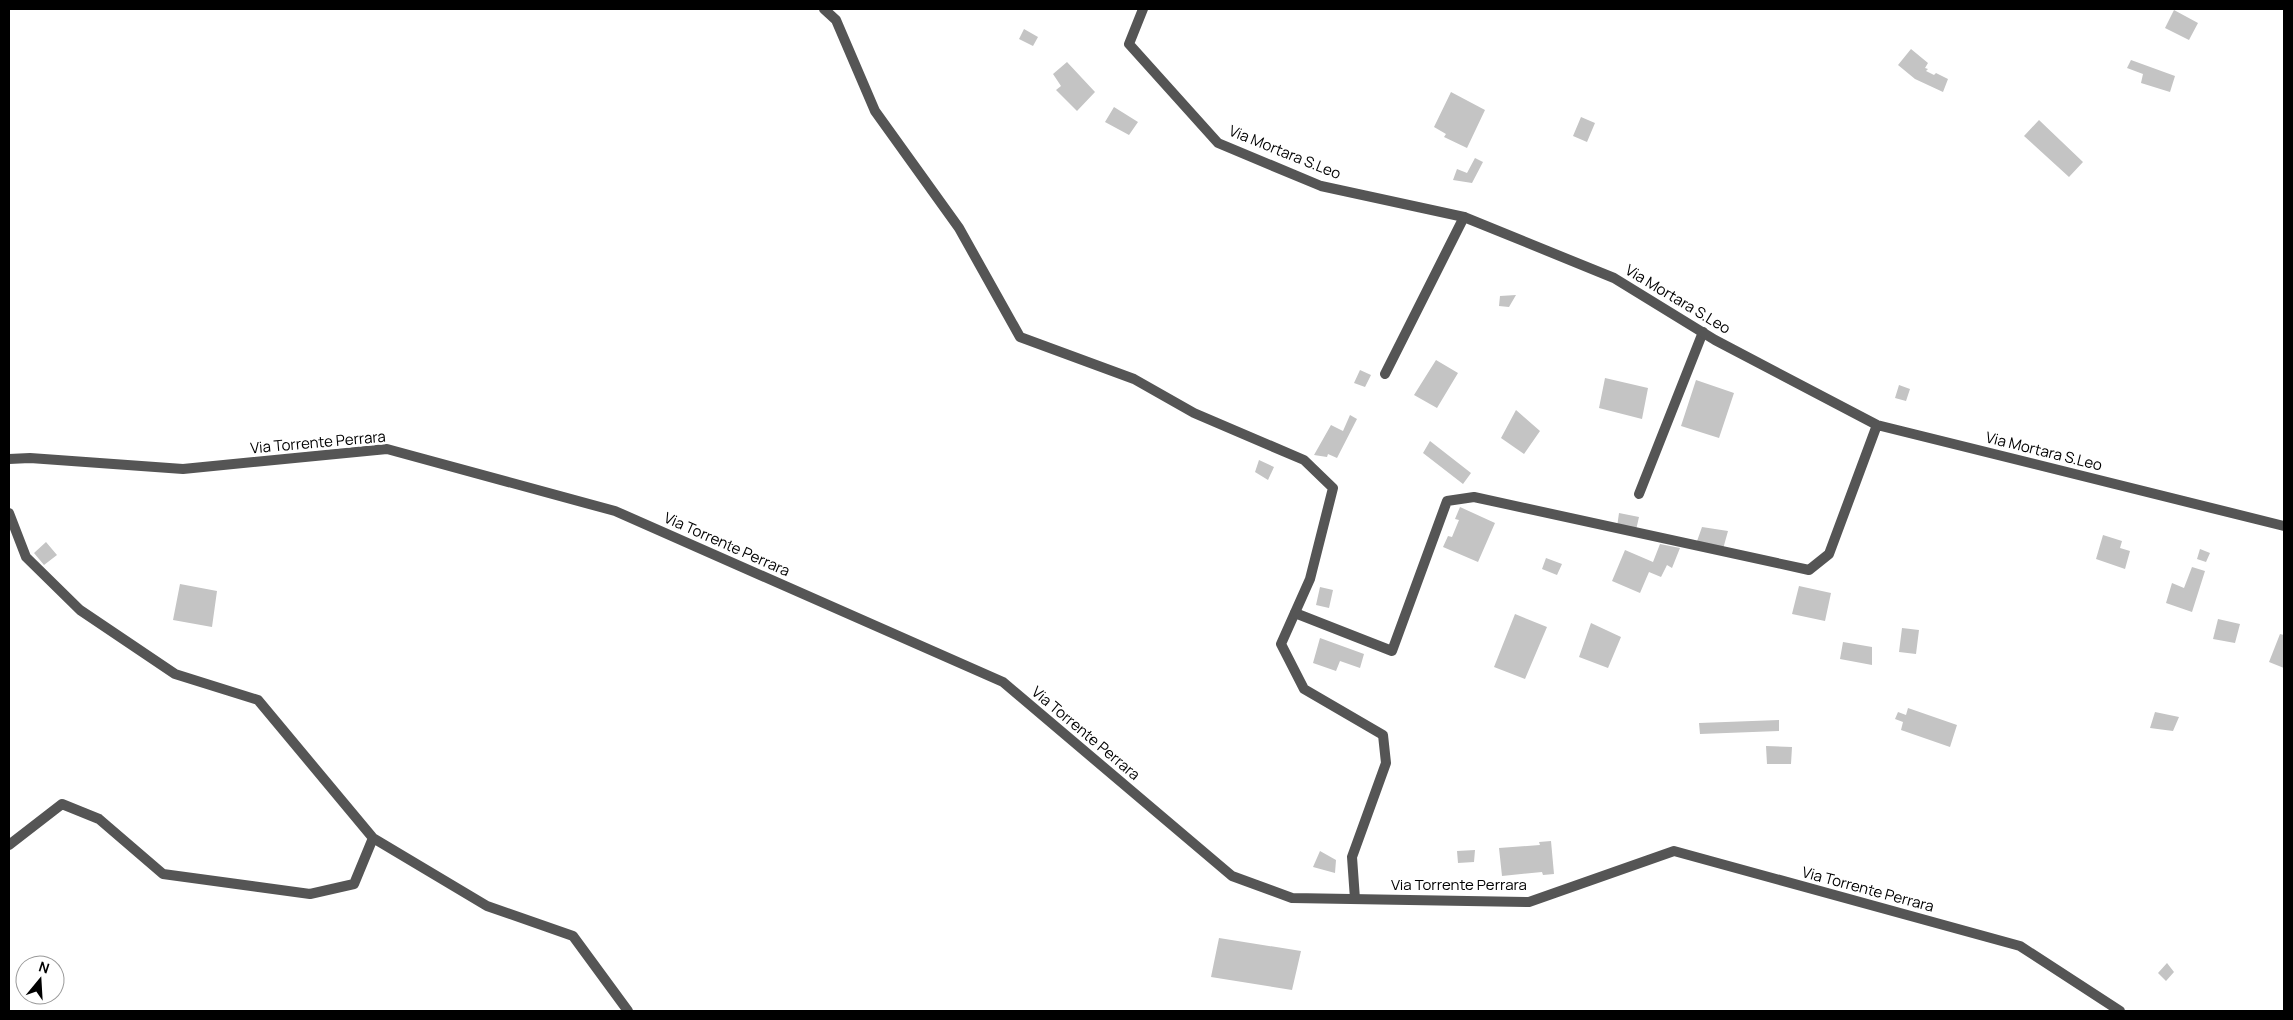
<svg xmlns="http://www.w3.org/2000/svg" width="2293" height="1020" viewBox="0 0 2293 1020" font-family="Manrope,sans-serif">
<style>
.building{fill:#c4c4c4}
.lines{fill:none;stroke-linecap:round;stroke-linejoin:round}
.service{stroke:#555;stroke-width:10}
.minor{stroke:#555;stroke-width:10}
.labels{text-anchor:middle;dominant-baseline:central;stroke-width:5;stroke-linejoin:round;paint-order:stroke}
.street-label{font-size:15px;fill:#000;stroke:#fff}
</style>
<rect width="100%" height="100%" fill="#fff"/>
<path class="building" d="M2174 10 2198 23 2189 40 2165 28Z
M1024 29 1038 37 1033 46 1019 39Z
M1911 49 1928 63 1925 68 1928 69 1926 71 1934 75 1936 73 1948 79 1943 92 1915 79 1898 65Z
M2131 60 2175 76 2170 92 2141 83 2143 74 2127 68Z
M1067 62 1095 92 1077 111 1056 90 1061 86 1053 74Z
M1451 92 1485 110 1467 148 1444 137 1446 134 1434 127Z
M1114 107 1138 122 1129 135 1105 122Z
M1581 117 1595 123 1587 142 1573 136Z
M2039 120 2083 162 2069 177 2024 136Z
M1475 158 1483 162 1472 183 1453 180 1457 169 1467 173Z
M1516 295 1509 307 1499 306 1500 296Z
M1436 360 1458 373 1437 408 1414 395Z
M1360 370 1371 375 1365 387 1354 383Z
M1605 378 1648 388 1642 419 1599 408Z
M1696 380 1734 393 1719 438 1681 426Z
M1899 385 1910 389 1906 401 1895 398Z
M1516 410 1540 431 1524 454 1501 438Z
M1350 415 1357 419 1337 458 1328 454 1327 457 1314 455 1331 425 1343 431Z
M1430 441 1471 473 1463 484 1423 453Z
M1259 460 1274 467 1268 480 1255 472Z
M1460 507 1495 523 1478 562 1443 547 1448 536 1452 537 1459 520 1455 519Z
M1619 513 1639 517 1636 530 1617 527Z
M1702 527 1728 531 1723 549 1696 544Z
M2103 535 2122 541 2120 548 2130 551 2125 569 2096 559Z
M46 542 57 555 44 565 34 553Z
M1660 544 1680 548 1672 568 1667 565 1661 577 1649 572 1640 593 1612 581 1625 550 1653 562Z
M2200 549 2210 553 2206 562 2197 559Z
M1546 558 1562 564 1557 575 1542 569Z
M2192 567 2205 571 2192 612 2166 603 2172 583 2184 588Z
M180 584 217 591 212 627 173 620Z
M1799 586 1831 593 1825 621 1792 614Z
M1320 587 1333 590 1329 608 1316 605Z
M1515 614 1547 627 1525 679 1494 667Z
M2218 619 2240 624 2235 643 2213 639Z
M1591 623 1621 637 1608 668 1579 657Z
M1902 628 1919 630 1916 654 1899 652Z
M2280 634 2284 635V668L2269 662Z
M1320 638 1364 654 1360 668 1340 661 1336 671 1313 663Z
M1843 642 1872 647V665L1840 659Z
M1908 708 1957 725 1950 747 1901 730 1903 722 1895 719 1898 712 1906 715Z
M2155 712 2179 717 2173 731 2150 728Z
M1779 720V731L1700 734 1699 723Z
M1766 746 1792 747 1791 764H1767Z
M1551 841 1554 874 1543 875 1542 872 1502 876 1499 848 1540 845 1539 842Z
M1475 850 1474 862 1458 863 1457 851Z
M1320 851 1336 860 1335 873 1313 867Z
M1219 938 1301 951 1292 990 1211 977Z
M2167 963 2174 972 2166 981 2158 973Z"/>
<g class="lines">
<path class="service" d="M824 9 836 20 875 111 959 228 1020 337 1134 379 1194 413 1304 460 1333 488 1310 579 1281 644 1304 689 1383 735 1386 763 1352 857 1355 899
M1385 374 1464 217
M1639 494 1703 332"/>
<path class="minor" d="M1143 9 1129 44 1218 143 1321 186 1464 217 1614 278 1715 340 1877 425 2284 526
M9 459 30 458 183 469 387 449 615 511 1003 682 1232 876 1292 898 1529 902 1674 851 2020 946 2120 1011
M9 513 26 557 80 610 175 674 258 700 373 838 487 906 573 936 628 1011
M1295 613 1392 651 1447 501 1474 497 1809 570 1829 554 1877 425
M9 845 62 804 99 819 163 874 310 894 354 884 373 838"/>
</g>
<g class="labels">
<g class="street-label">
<text transform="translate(1285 152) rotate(22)">Via Mortara S.Leo</text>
<text transform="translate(1678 299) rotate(31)">Via Mortara S.Leo</text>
<text transform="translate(318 442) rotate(-5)">Via Torrente Perrara</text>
<text transform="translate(2044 451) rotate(14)">Via Mortara S.Leo</text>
<text transform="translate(727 544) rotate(24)">Via Torrente Perrara</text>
<text transform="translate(1086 733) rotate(40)">Via Torrente Perrara</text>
<text x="1459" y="884">Via Torrente Perrara</text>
<text transform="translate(1868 889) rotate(15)">Via Torrente Perrara</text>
</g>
</g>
<rect width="2293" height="1020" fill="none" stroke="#000000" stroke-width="20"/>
<g transform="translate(40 980) rotate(18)"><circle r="24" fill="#ffffff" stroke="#999999"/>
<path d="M0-4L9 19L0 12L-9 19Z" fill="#000000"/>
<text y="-8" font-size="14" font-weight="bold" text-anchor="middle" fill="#000000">N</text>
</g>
</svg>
